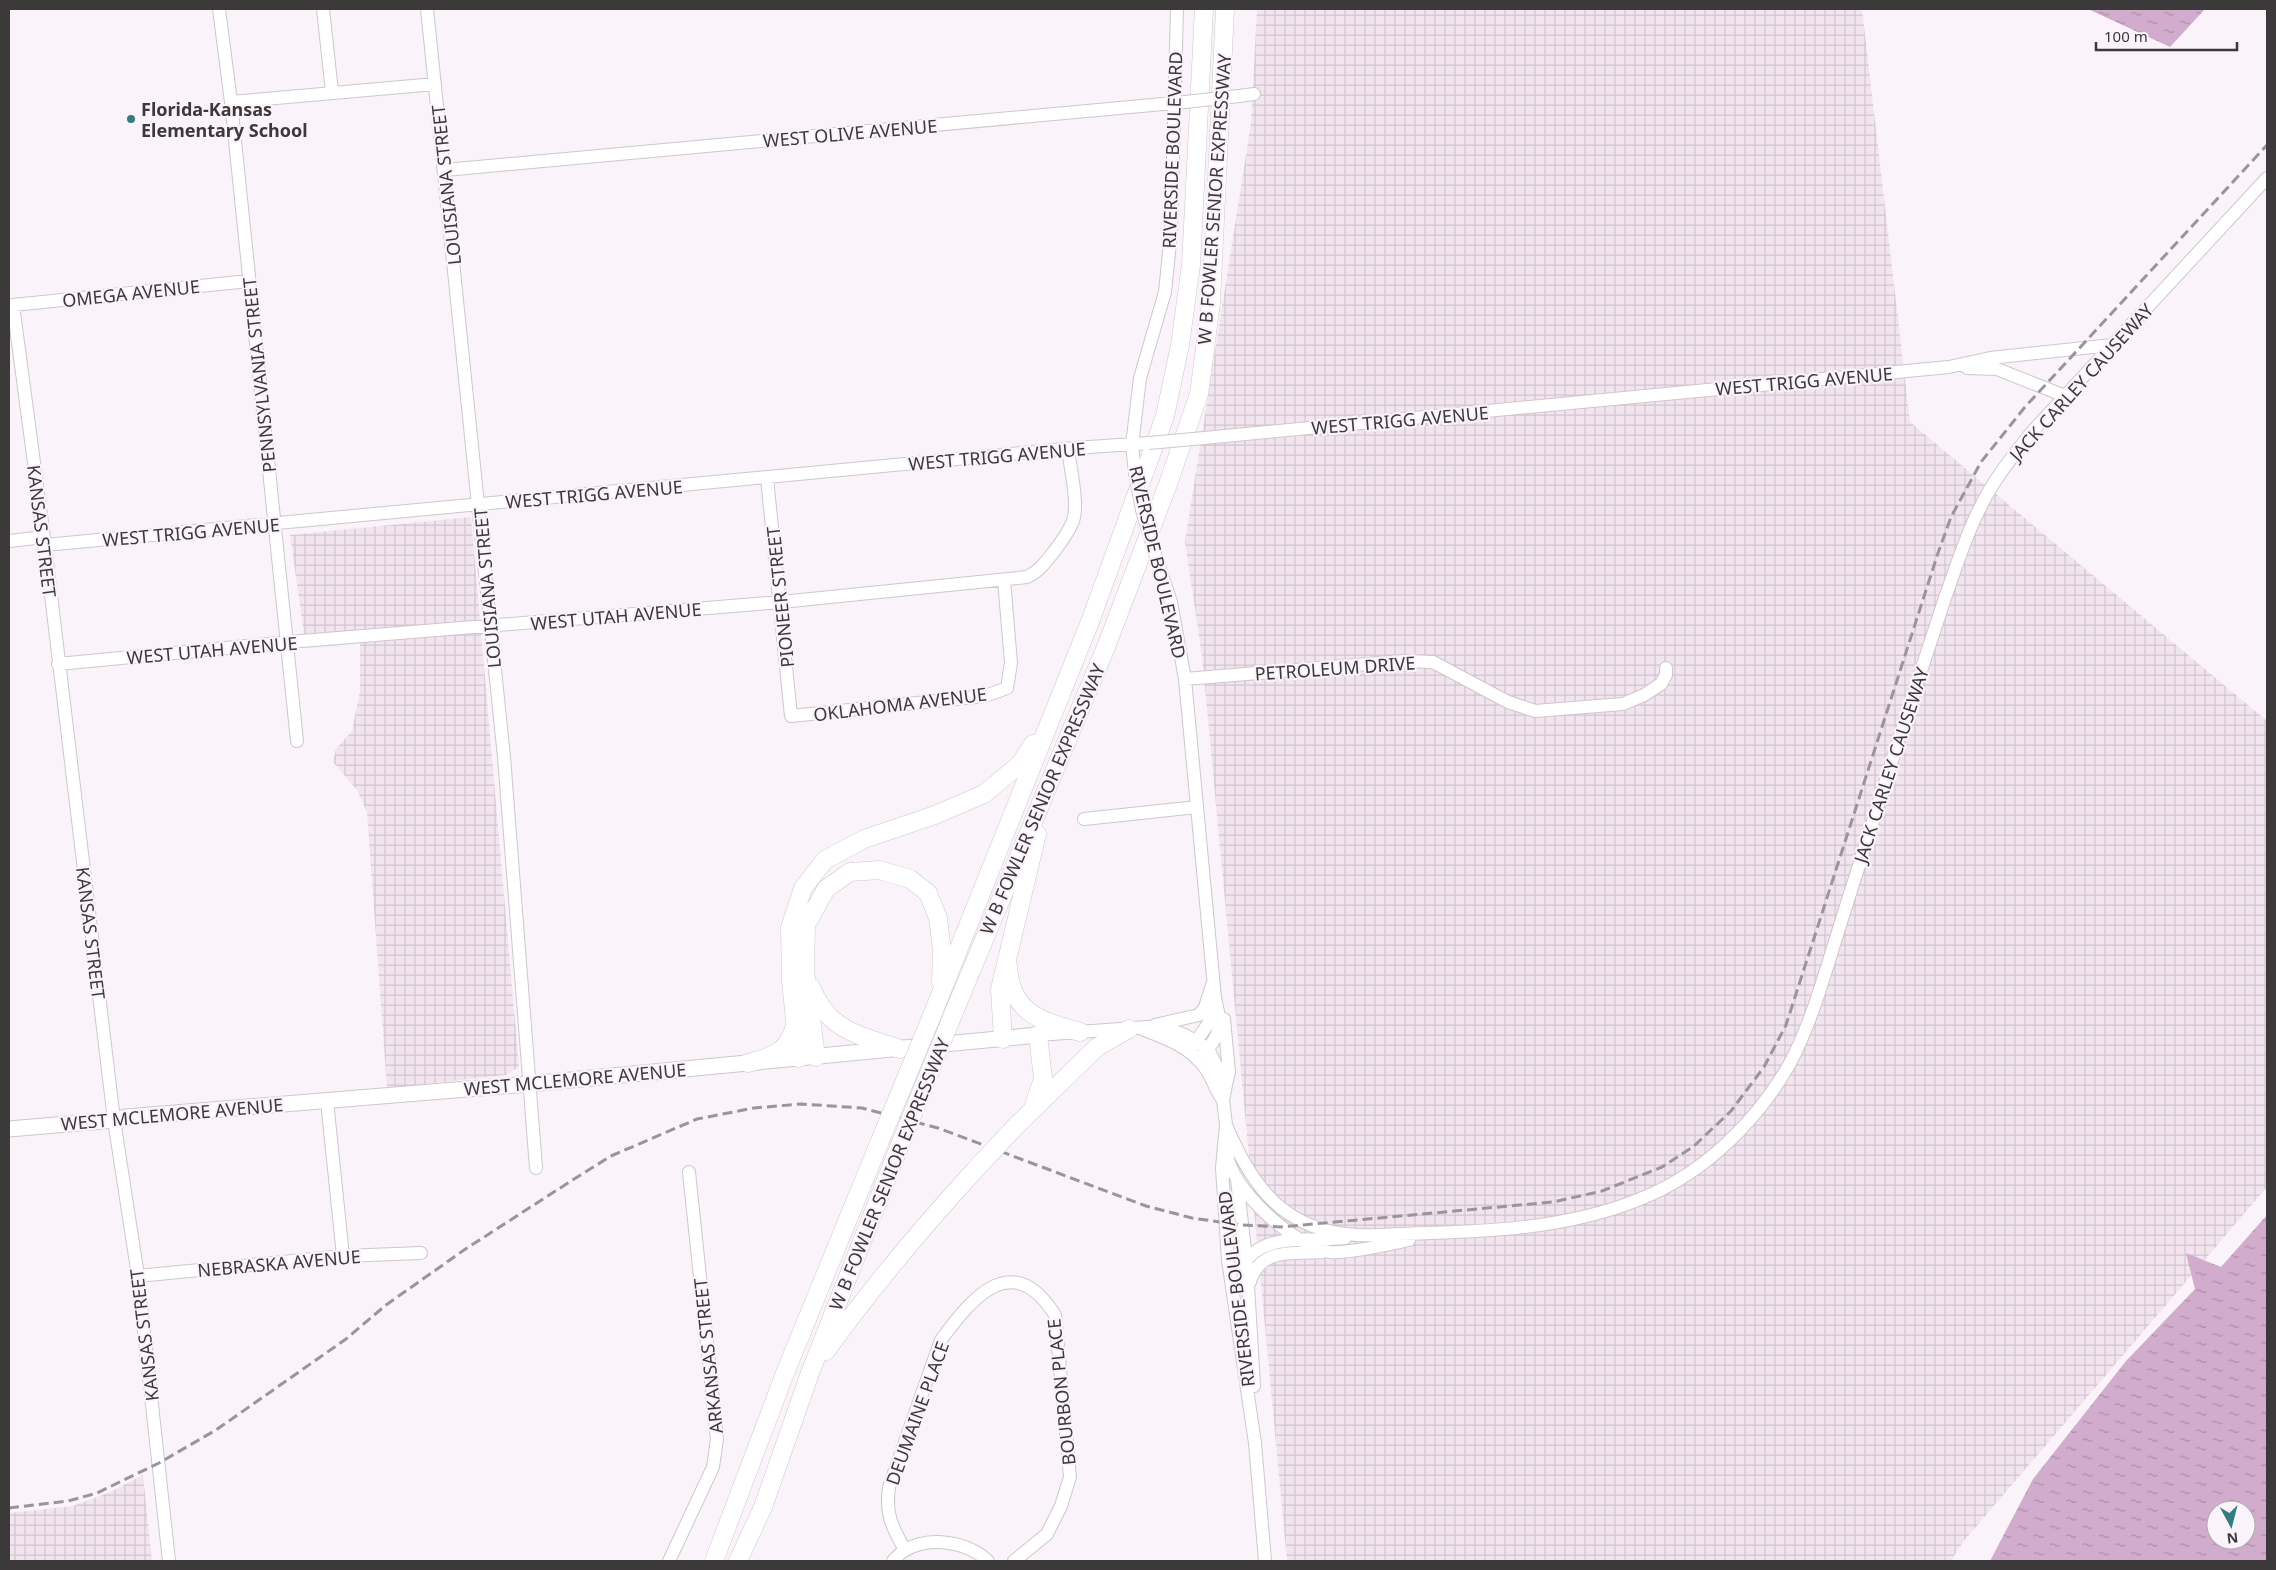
<svg xmlns="http://www.w3.org/2000/svg" width="2276" height="1570" viewBox="0 0 2276 1570" font-family="'Noto Sans',sans-serif">
<style>
.industrial{fill:url(#industrial-grid)}
.water{fill:url(#water-ripples);fill-rule:evenodd}
.lines{fill:none;stroke-linecap:round;stroke-linejoin:round}
.minor-casing{stroke:#cec7cd;stroke-width:14}
.major-casing{stroke:#cec7cd;stroke-width:17}
.highway-casing{stroke:#cec7cd;stroke-width:19}
.minor{stroke:#fff;stroke-width:12}
.major{stroke:#fff;stroke-width:15}
.highway{stroke:#fff;stroke-width:18}
.rail{stroke:#9a9599;stroke-width:3;stroke-dasharray:10 5;stroke-linecap:butt}
.minor-bridge-casing{stroke:#cec7cd;stroke-width:14;stroke-linecap:butt}
.highway-bridge-casing{stroke:#cec7cd;stroke-width:19;stroke-linecap:butt}
.minor-bridge{stroke:#fff;stroke-width:12}
.highway-bridge{stroke:#fff;stroke-width:18}
.poi-dot{fill:#347d7f;stroke:#faf3f9;stroke-width:2}
.labels{text-anchor:middle;dominant-baseline:central;stroke-width:4.5;stroke-linejoin:round;paint-order:stroke}
.poi-label{font-size:18px;font-weight:bold;fill:#3c393b;stroke:#faf3f9;text-anchor:start}
.street-label{font-size:18px;fill:#3c393b;stroke:#faf3f9}
</style>
<defs>
<pattern id="industrial-grid" width="8" height="8" patternUnits="userSpaceOnUse" patternTransform="scale(1.25)"><rect width="8" height="8" fill="#f3e5f0"/><path d="M0 4h8M4 0v8" fill="none" stroke="#d1c5cf"/></pattern>
<pattern id="water-ripples" width="26" height="14" patternUnits="userSpaceOnUse" patternTransform="scale(1.25)"><rect width="26" height="14" fill="#d2accc"/><path d="M2 4q2-2 4 0t4 0M15 11q2-2 4 0t4 0" fill="none" stroke="#ac8da7"/></pattern>
</defs>
<rect width="100%" height="100%" fill="#faf3f9"/>
<path class="industrial" d="M1257 9H1862L1910 422 2267 721V1187L1963 1542 1951 1561H1287L1202 656 1185 542 1251 123Z
M471 517 519 1067 506 1075 387 1088 367 812 357 790 333 762 336 749 352 731 360 691V643L306 648 290 535Z
M143 1475 152 1561H9V1513L73 1506 108 1493Z"/>
<path class="water" d="M2088 9H2205L2170 47Z
M2267 1215V1561H1990L2033 1479 2126 1361 2195 1289 2186 1253 2221 1267ZM2216 1510H2246V1540H2216Z"/>
<g class="lines">
<defs>
<path id="minor" d="M219 9 231 102 297 741
M323 9 332 92
M427 9 504 757 536 1168
M1239 96 1254 94
M231 102 435 84
M445 170 1185 102
M1967 368 1997 369 2065 396
M1204 438 1949 367 1990 358 2112 345
M1135 473 1132 445 1140 378 1165 292 1171 233 1177 9
M767 478 791 716 985 696 1007 688 1011 663 1004 580
M9 541 44 537
M45 545 1074 448 1149 443
M1157 560 1171 602 1185 679 1215 998C1223 1030 1220 1036 1198 1060
M58 664 289 642 781 602 1027 577C1038 572 1045 563 1052 554 1060 544 1068 533 1073 521 1079 504 1070 467 1068 449
M1185 679 1405 661 1433 662 1508 702 1535 711 1623 704 1644 695 1661 684 1666 675V668
M1084 819 1197 807
M1224 1019 1229 1072 1226 1085
M1155 1025 1199 1015 1205 1007 1212 985
M1142 1029C1166 1038 1191 1047 1206 1069 1213 1079 1215 1090 1223 1100
M1038 1035 1161 1026 1185 1035 1208 1049 1222 1076 1226 1085 1223 1100 1226 1125 1222 1168 1228 1260 1255 1443 1265 1561
M1192 1047 1208 1024 1214 1001
M327 1101 343 1256
M1226 1125C1252 1187 1284 1231 1357 1235 1371 1236 1385 1235 1398 1234 1481 1232 1568 1230 1645 1197 1705 1172 1757 1121 1789 1065 1812 1023 1827 966 1842 919 1865 847 1887 776 1910 704 1922 668 1934 631 1946 595 1957 565 1966 534 1981 506 1994 479 2013 456 2031 433L2267 178
M1227 1152C1229 1188 1295 1247 1330 1252 1347 1254 1390 1244 1409 1240
M1237 1179 1247 1268 1254 1386
M1243 1265C1263 1231 1312 1242 1345 1238
M138 1276 343 1256 421 1253
M1250 1282C1260 1247 1293 1254 1323 1252
M905 1550C892 1527 885 1514 889 1487L941 1340C973 1296 1013 1249 1055 1315L1070 1477 1061 1506 1047 1534 1014 1561
M169 1561 138 1276 114 1120 45 545 13 305 249 281
M669 1561 713 1467 717 1439 689 1172
M893 1561C896 1558 900 1553 904 1551 929 1535 968 1542 988 1561"/>
<path id="major" d="M9 1129 114 1120 126 1117 529 1084 1038 1035"/>
<path id="highway" d="M1008 965C1010 1013 1041 1021 1080 1032
M811 987C828 1031 859 1035 900 1049
M954 1012 1106 647 1168 484 1199 394 1211 303 1225 9
M931 1018 1091 619 1165 416 1180 345 1191 265 1204 9
M1003 1039 1000 989 1037 834
M816 1057 805 971 806 925 826 889 850 872 879 870 910 879 928 893 938 918 942 951 941 981
M799 1058 791 981 790 928 803 888 825 860 864 839 935 815 984 794 1020 764 1033 744
M748 1063C774 1056 787 1053 795 1026
M1034 1105 1043 1079 1038 1035
M1017 1125 1097 1047 1129 1029
M826 1351C872 1287 921 1229 974 1171
M714 1561 785 1373 880 1141
M738 1561 763 1507 810 1373 900 1145"/>
</defs>
<use href="#minor" class="minor-casing"/>
<use href="#major" class="major-casing"/>
<use href="#highway" class="highway-casing"/>
<use href="#minor" class="minor"/>
<use href="#major" class="major"/>
<use href="#highway" class="highway"/>
<path class="rail" d="M9 1508 68 1501 97 1493 159 1463 216 1430 346 1339 386 1305 464 1250 571 1181 611 1156 697 1119 754 1108 801 1104 862 1108 938 1128 1146 1206 1192 1218 1241 1225 1281 1227 1553 1202 1602 1191 1662 1167 1694 1146 1731 1111 1764 1067 1786 1025 1938 553 1951 517 1981 462 2025 407 2267 145"/>
<defs>
<path id="minor-bridge" d="M1185 102 1239 96
M1149 443 1204 438
M1135 473 1142 510 1157 560"/>
<path id="highway-bridge" d="M880 1141 931 1018
M900 1145 954 1012
M974 1171 1017 1125"/>
</defs>
<use href="#minor-bridge" class="minor-bridge-casing"/>
<use href="#highway-bridge" class="highway-bridge-casing"/>
<use href="#minor-bridge" class="minor-bridge"/>
<use href="#highway-bridge" class="highway-bridge"/>
</g>
<circle class="poi-dot" cx="131" cy="119" r="5"/>
<g class="labels">
<g class="poi-label">
<text x="141" y="109">Florida-Kansas<tspan x="141" dy="21">Elementary School</tspan></text>
</g>
<g class="street-label">
<text transform="translate(850 133) rotate(-5)">WEST OLIVE AVENUE</text>
<text transform="translate(1172 150) rotate(-88)">RIVERSIDE BOULEVARD</text>
<text transform="translate(446 185) rotate(-96)">LOUISIANA STREET</text>
<text transform="translate(1214 199) rotate(-86)">W B FOWLER SENIOR EXPRESSWAY</text>
<text transform="translate(131 293) rotate(-6)">OMEGA AVENUE</text>
<text transform="translate(259 375) rotate(-96)">PENNSYLVANIA STREET</text>
<text transform="translate(1804 381) rotate(-5)">WEST TRIGG AVENUE</text>
<text transform="translate(2081 382) rotate(-48)">JACK CARLEY CAUSEWAY</text>
<text transform="translate(1400 420) rotate(-5)">WEST TRIGG AVENUE</text>
<text transform="translate(997 456) rotate(-5)">WEST TRIGG AVENUE</text>
<text transform="translate(594 494) rotate(-5)">WEST TRIGG AVENUE</text>
<text transform="translate(42 531) rotate(83)">KANSAS STREET</text>
<text transform="translate(191 532) rotate(-5)">WEST TRIGG AVENUE</text>
<text transform="translate(1158 562) rotate(77)">RIVERSIDE BOULEVARD</text>
<text transform="translate(487 588) rotate(-95)">LOUISIANA STREET</text>
<text transform="translate(780 597) rotate(-96)">PIONEER STREET</text>
<text transform="translate(616 616) rotate(-5)">WEST UTAH AVENUE</text>
<text transform="translate(212 650) rotate(-5)">WEST UTAH AVENUE</text>
<text transform="translate(1335 668) rotate(-4)">PETROLEUM DRIVE</text>
<text transform="translate(900 704) rotate(-7)">OKLAHOMA AVENUE</text>
<text transform="translate(1891 765) rotate(-72)">JACK CARLEY CAUSEWAY</text>
<text transform="translate(1042 799) rotate(-67)">W B FOWLER SENIOR EXPRESSWAY</text>
<text transform="translate(91 933) rotate(83)">KANSAS STREET</text>
<text transform="translate(575 1079) rotate(-5)">WEST MCLEMORE AVENUE</text>
<text transform="translate(172 1114) rotate(-5)">WEST MCLEMORE AVENUE</text>
<text transform="translate(889 1174) rotate(-68)">W B FOWLER SENIOR EXPRESSWAY</text>
<text transform="translate(279 1263) rotate(-5)">NEBRASKA AVENUE</text>
<text transform="translate(1236 1289) rotate(-97)">RIVERSIDE BOULEVARD</text>
<text transform="translate(144 1335) rotate(-97)">KANSAS STREET</text>
<text transform="translate(708 1356) rotate(-96)">ARKANSAS STREET</text>
<text transform="translate(1061 1392) rotate(-96)">BOURBON PLACE</text>
<text transform="translate(917 1413) rotate(-70)">DEUMAINE PLACE</text>
</g>
</g>
<rect width="2276" height="1570" fill="none" stroke="#3c393b" stroke-width="20"/>
<g transform="translate(2231 1525) rotate(173)"><circle r="24" fill="#faf3f9" stroke="#aea9ad"/>
<path d="M0-4L9 19L0 12L-9 19Z" fill="#347d7f"/>
<text y="-8" font-size="14" font-weight="bold" text-anchor="middle" fill="#3c393b">N</text>
</g>
<path d="M2096 42v8h141v-8" fill="none" stroke="#3c393b" stroke-width="2.5"/>
<text x="2104" y="42" font-size="15" fill="#3c393b" stroke="#faf3f9" stroke-width="4" paint-order="stroke">100 m</text>
</svg>
